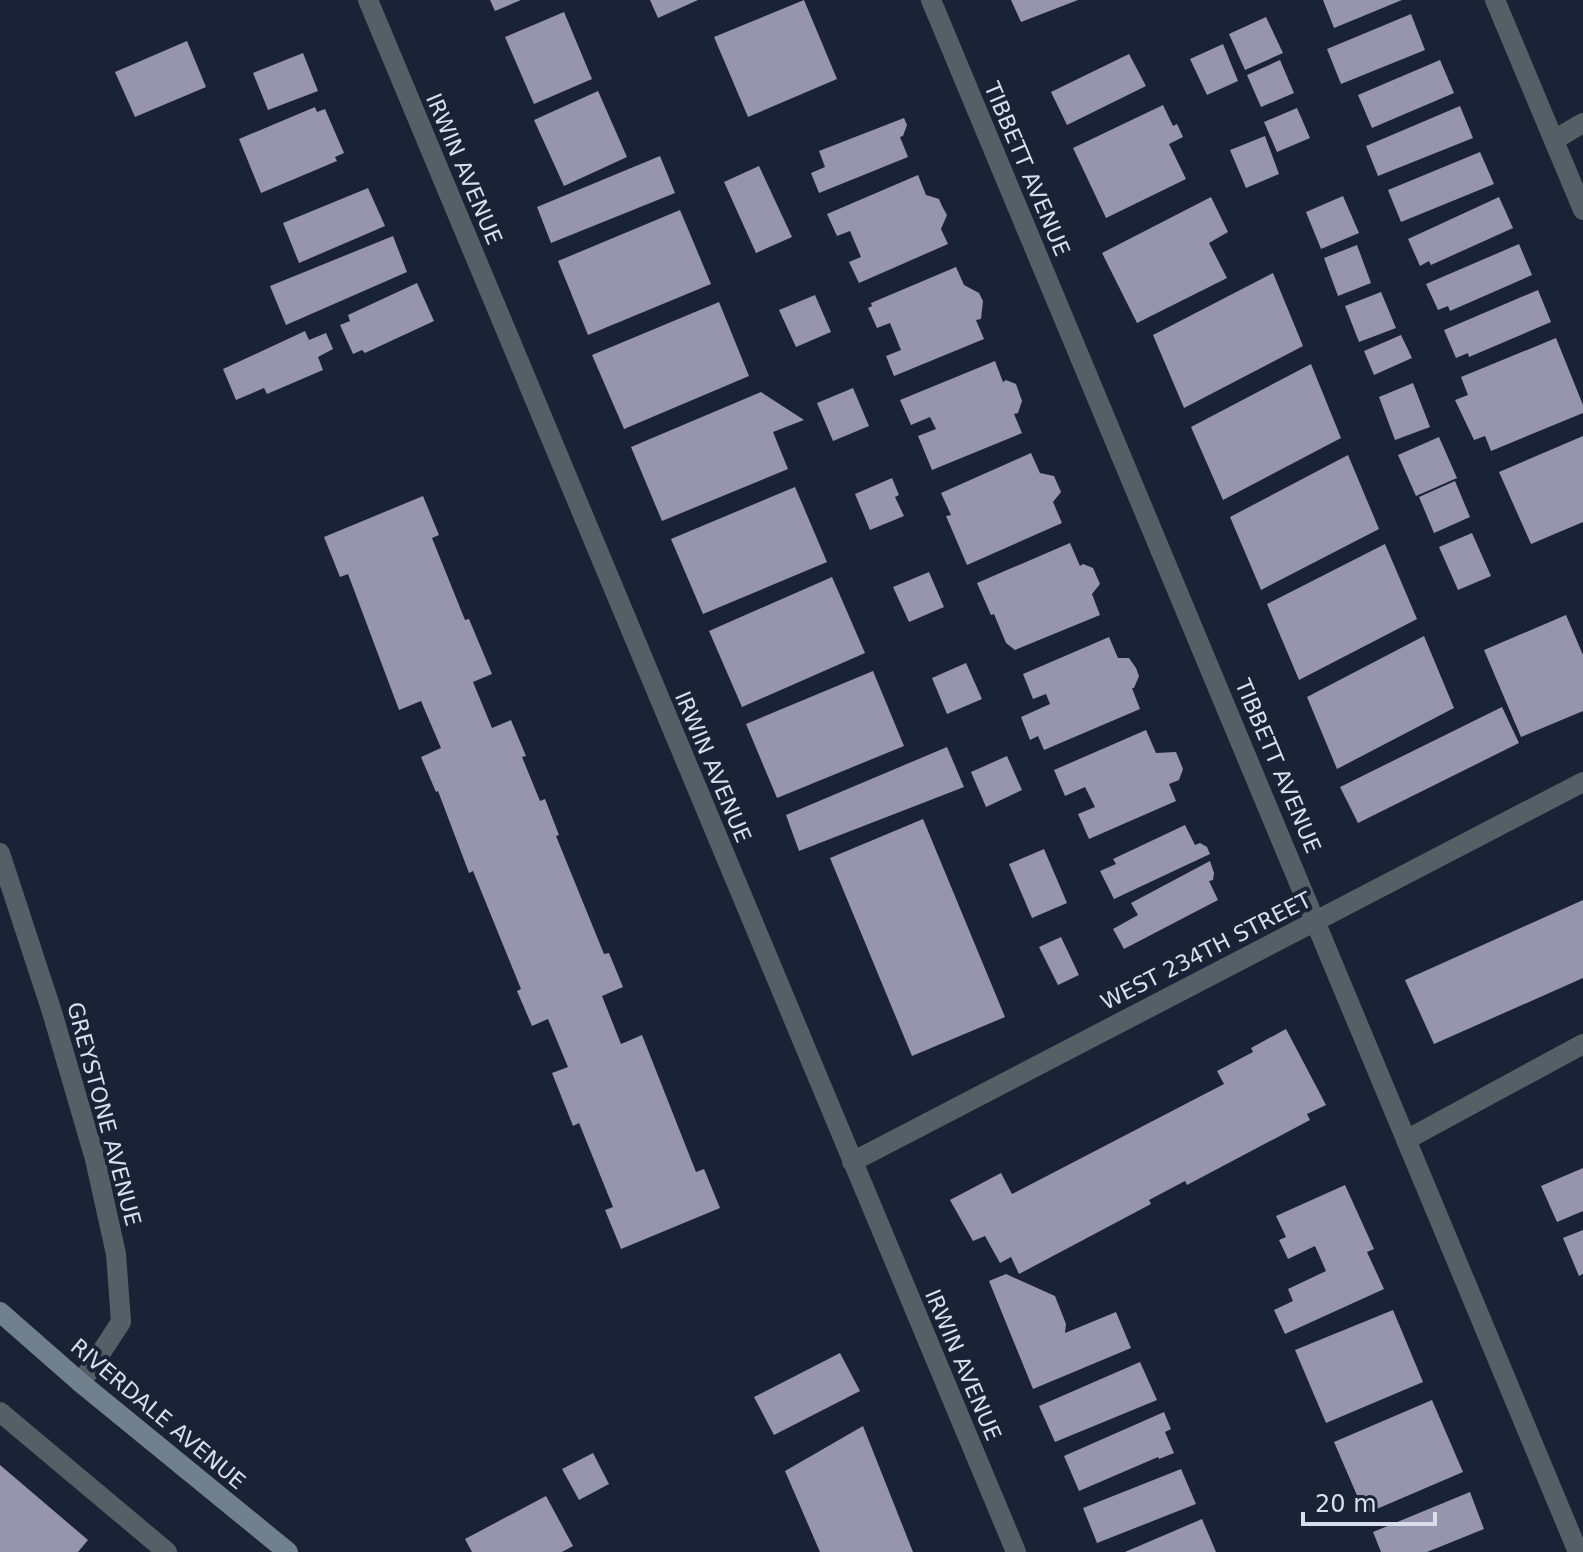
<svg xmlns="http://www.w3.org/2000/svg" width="1583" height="1552" viewBox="0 0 1583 1552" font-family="'DejaVu Sans',sans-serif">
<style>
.building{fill:#9794ae}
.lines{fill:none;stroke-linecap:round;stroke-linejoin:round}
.service{stroke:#555f66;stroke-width:20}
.minor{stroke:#555f66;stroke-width:20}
.secondary{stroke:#70808c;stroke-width:20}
.labels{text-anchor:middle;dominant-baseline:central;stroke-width:8;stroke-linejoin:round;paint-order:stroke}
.street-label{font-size:22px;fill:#d8deeb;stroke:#1a2336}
</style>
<rect width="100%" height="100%" fill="#1a2336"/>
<path class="building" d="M490 0H521L495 11Z
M650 0H698L658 18Z
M804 0 837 79 748 117 714 37Z
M1011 0H1078L1021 22Z
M1323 0H1402L1334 28Z
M564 12 592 79 534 104 505 37Z
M1411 14 1425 50 1341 84 1327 49Z
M1266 17 1283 53 1245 70 1229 34Z
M187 41 206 87 135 117 115 72Z
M1223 44 1238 81 1207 95 1190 59Z
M303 53 318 91 268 110 253 73Z
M1129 54 1146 86 1067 125 1051 92Z
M1280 60 1294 93 1261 107 1247 75Z
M1440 60 1454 93 1372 128 1358 95Z
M598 91 627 157 564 186 534 120Z
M1163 105 1173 126 1177 124 1183 137 1169 144 1186 179 1106 218 1073 148Z
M1460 106 1473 138 1378 176 1366 146Z
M315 107 317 112 325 109 344 153 335 157 337 161 261 193 239 139Z
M1297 108 1310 138 1277 152 1264 122Z
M904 118 907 125 903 136 900 137 908 157 819 193 811 173 825 167 819 151Z
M1265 136 1279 174 1246 188 1230 150Z
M1480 152 1494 184 1401 222 1388 190Z
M660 156 675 193 551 243 537 207Z
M759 166 792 237 756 253 724 182Z
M918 175 926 195 939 199 942 206 947 215 941 229 948 244 859 283 849 262 861 257 850 231 837 236 827 214Z
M368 188 385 226 299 263 283 223Z
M1343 196 1359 233 1321 249 1306 212Z
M1211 197 1228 232 1209 243 1227 278 1137 323 1102 253Z
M1499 197 1513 228 1431 265 1429 261 1420 266 1408 239Z
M680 210 711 284 588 335 558 261Z
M393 236 407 272 286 325 270 286Z
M1519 244 1532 275 1450 311 1448 306 1438 310 1426 284Z
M1357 245 1371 283 1338 296 1324 258Z
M956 267 964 285 979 293 983 301 981 319 976 320 984 339 894 376 886 356 901 350 890 323 877 328 868 308 872 306 871 303Z
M1273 273 1303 346 1184 408 1153 335Z
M417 283 434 321 365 353 362 350 353 354 340 325 350 321 348 315Z
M1538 290 1551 322 1469 357 1468 353 1456 358 1444 330Z
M1381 292 1396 328 1359 342 1345 306Z
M815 295 831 332 796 347 779 310Z
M719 302 749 376 624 429 592 355Z
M305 331 309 340 326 333 333 349 318 357 323 370 267 394 264 388 236 400 223 369Z
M1401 335 1412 358 1374 375 1364 351Z
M1556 338 1583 405V413L1491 451 1485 436 1474 440 1455 400 1468 395 1461 377Z
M995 361 1003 382 1006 380 1016 384 1022 401 1018 413 1014 414 1022 433 932 470 918 436 936 429 930 417 911 425 900 400Z
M1311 364 1341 438 1223 500 1191 427Z
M1413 383 1430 427 1395 440 1379 397Z
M853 388 869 426 833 441 817 403Z
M761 392 804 420 773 432 788 469 662 521 631 447Z
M1583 436V522L1531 544 1499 472Z
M1439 437 1457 478 1416 496 1398 455Z
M1031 453 1040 473 1054 476 1061 492 1053 502 1062 523 967 565 946 516 951 515 941 493Z
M1348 455 1379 529 1261 590 1230 517Z
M892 478 899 495 895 497 904 516 870 530 855 494Z
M1455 481 1470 517 1434 533 1419 497Z
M795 487 827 562 703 614 671 539Z
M423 496 439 535 432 538 465 620 469 619 492 674 473 682 492 728 511 720 526 756 522 757 540 801 545 799 559 835 556 836 604 954 609 953 623 987 602 996 621 1044 642 1035 696 1172 704 1169 720 1208 621 1249 605 1210 613 1207 579 1123 573 1126 552 1073 568 1067 548 1019 532 1026 517 991 521 989 473 871 469 873 438 791 436 792 421 757 441 748 421 701 399 710 348 574 340 577 324 537Z
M1472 533 1491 576 1458 590 1439 547Z
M1070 543 1080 566 1083 564 1093 568 1100 584 1092 594 1100 615 1015 650 1006 643 994 614 991 615 977 583Z
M1385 544 1417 619 1299 680 1267 604Z
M929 572 944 607 909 622 893 587Z
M832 577 865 653 742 707 709 631Z
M1566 615 1583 655V711L1521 737 1484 650Z
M1424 636 1454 708 1337 769 1307 697Z
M1109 637 1118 658H1129L1136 668 1139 676 1134 688H1132L1140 709 1044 750 1038 736 1030 740 1021 717 1050 704 1046 694 1033 699 1023 674Z
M966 663 982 699 947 714 932 678Z
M873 671 904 746 777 798 746 724Z
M1502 707 1519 743 1358 823 1340 787Z
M1146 730 1156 753 1176 752 1183 769 1179 780 1169 784 1176 801 1089 839 1078 814 1095 807 1085 787 1065 796 1054 770Z
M947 747 964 787 799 851 786 815Z
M1007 756 1022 790 986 807 971 772Z
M923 819 1005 1017 912 1056 830 858Z
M1185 825 1195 845 1200 843 1207 847 1210 854 1114 899 1100 871 1116 864 1113 859Z
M1044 849 1067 903 1032 918 1009 864Z
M1210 861 1214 873 1213 880 1209 881 1218 900 1124 949 1113 929 1138 915 1131 903Z
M1583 900V978L1434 1044 1405 980Z
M1061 937 1079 975 1058 985 1039 947Z
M1286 1029 1326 1105 1307 1114 1310 1120 1187 1185 1185 1181 1149 1200 1151 1204 1019 1274 1011 1257 1000 1263 985 1236 973 1241 950 1200 1001 1173 1012 1194 1224 1084 1217 1071 1253 1052 1251 1048Z
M1583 1168V1211L1557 1222 1541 1186Z
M1345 1185 1374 1249 1367 1252 1384 1289 1285 1334 1274 1310 1293 1301 1288 1289 1326 1271 1315 1246 1288 1259 1279 1240 1286 1237 1276 1216Z
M1583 1230V1274L1579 1276 1563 1238Z
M1006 1274 1055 1296 1066 1324 1065 1333 1116 1312 1131 1348 1033 1389 989 1281Z
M1393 1310 1423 1382 1326 1423 1295 1350Z
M840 1353 860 1391 774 1435 754 1397Z
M1140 1362 1157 1400 1055 1442 1039 1406Z
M1432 1400 1463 1472 1365 1514 1334 1442Z
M1164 1412 1171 1429 1165 1432 1174 1453 1159 1459 1158 1457 1079 1491 1064 1456Z
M863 1426 913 1552H820L785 1471Z
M593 1453 609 1484 579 1500 562 1469Z
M0 1465 88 1540 78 1552H0Z
M1181 1469 1196 1504 1097 1543 1083 1508Z
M1470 1492 1484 1529 1427 1552H1381L1373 1532Z
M546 1496 573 1546 562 1552H472L465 1539Z
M1202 1519 1216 1552H1125Z"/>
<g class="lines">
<path class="service" d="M1554 140 1583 123
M1406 1140 1583 1044"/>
<path class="minor" d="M368 0 1016 1552
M931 0 1578 1552
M1495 0 1583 210
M0 853 52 1012 95 1159 116 1254 121 1322 81 1383
M852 1162 1583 782
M0 1412 167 1552"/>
<path class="secondary" d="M0 1312 81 1383 288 1552"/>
</g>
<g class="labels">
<g class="street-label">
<text transform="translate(464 169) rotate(67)">IRWIN AVENUE</text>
<text transform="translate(1027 169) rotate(67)">TIBBETT AVENUE</text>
<text transform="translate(1278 766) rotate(67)">TIBBETT AVENUE</text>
<text transform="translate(713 767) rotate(67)">IRWIN AVENUE</text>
<text transform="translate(1206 951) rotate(-27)">WEST 234TH STREET</text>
<text transform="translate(104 1114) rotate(75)">GREYSTONE AVENUE</text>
<text transform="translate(963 1365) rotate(67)">IRWIN AVENUE</text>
<text transform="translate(158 1414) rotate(40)">RIVERDALE AVENUE</text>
</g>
</g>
<path d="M1303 1512v12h132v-12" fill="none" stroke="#d8deeb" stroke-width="4"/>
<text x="1315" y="1512" font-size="24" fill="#d8deeb" stroke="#1a2336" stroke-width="6" paint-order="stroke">20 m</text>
</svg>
